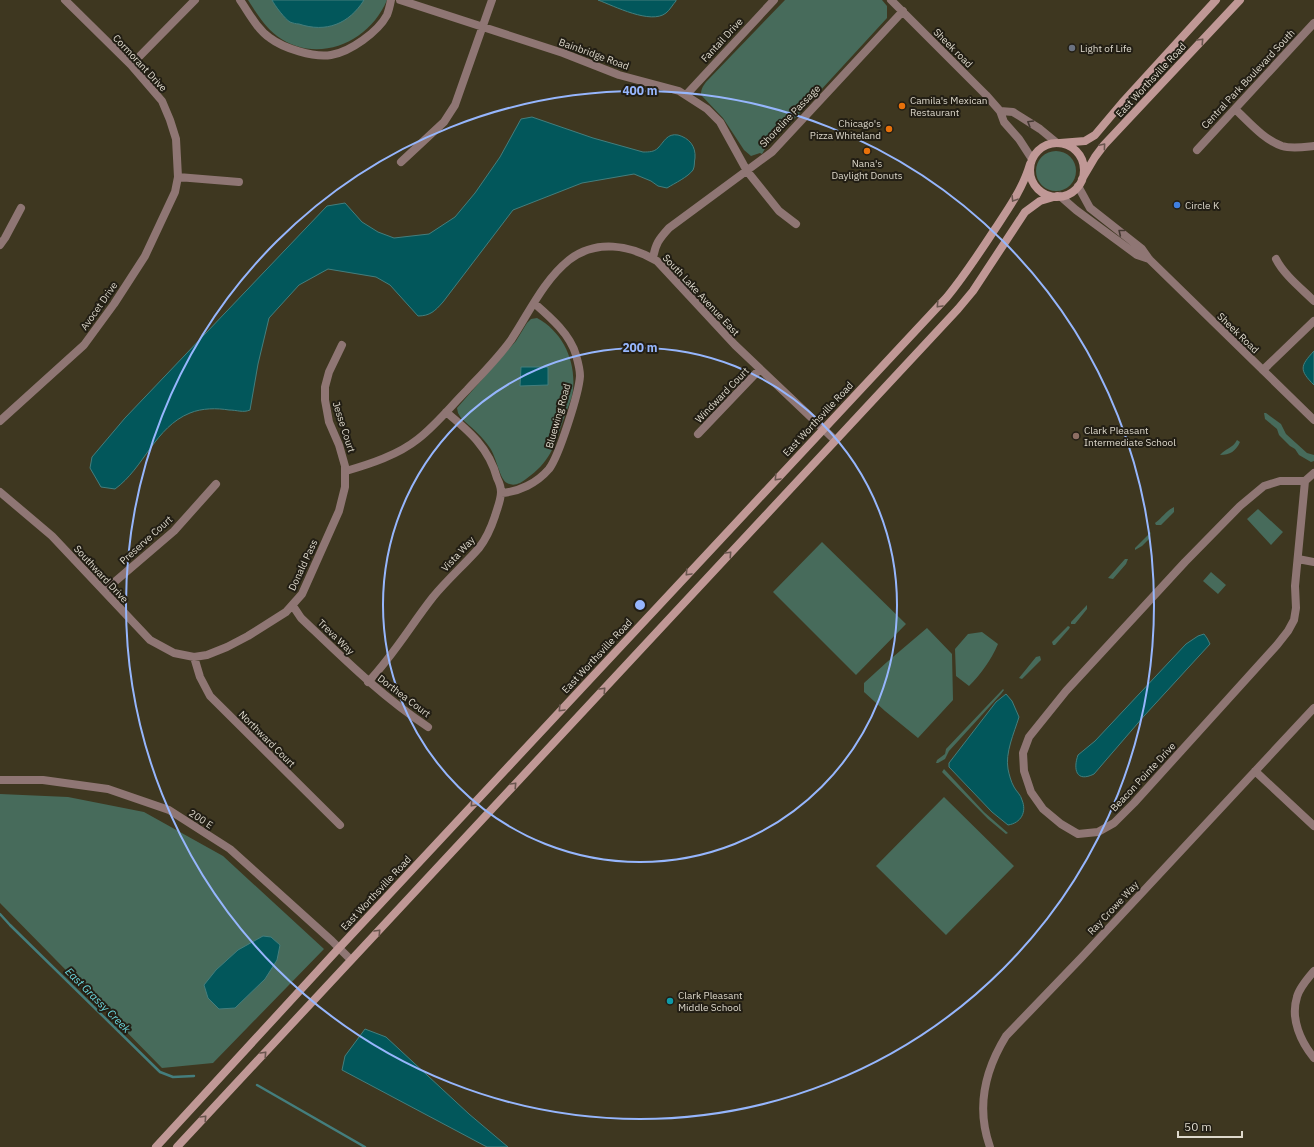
<svg xmlns="http://www.w3.org/2000/svg" width="1314" height="1147" viewBox="0 0 1314 1147" font-family="'IBM Plex Sans',sans-serif">
<style>
.green{fill:#476b5b}
.water{fill:#02575b;stroke:#447e7d}
.lines{fill:none;stroke-linecap:round;stroke-linejoin:round}
.stream{stroke:#447e7d;stroke-width:2.5}
.minor{stroke:#8f7674;stroke-width:8}
.tertiary{stroke:#8f7674;stroke-width:8}
.secondary{stroke:#c09896;stroke-width:8}
.oneway{stroke:#69554e}
.oneway2{stroke:#433831}
.ring{fill:none;stroke:#96b6fd;stroke-width:2}
.worship-dot{fill:#6b7280;stroke:#221e14;stroke-width:1.5}
.food-dot{fill:#e8710a;stroke:#221e14;stroke-width:1.5}
.shop-dot{fill:#3f7fe0;stroke:#221e14;stroke-width:1.5}
.education-dot{fill:#8d6e63;stroke:#221e14;stroke-width:1.5}
.culture-dot{fill:#0f9aa8;stroke:#221e14;stroke-width:1.5}
.labels{text-anchor:middle;dominant-baseline:central;stroke-width:4;stroke-linejoin:round;paint-order:stroke}
.street-label{font-size:10px;fill:#ded9cc;stroke:#221e14}
.poi-label{font-size:10px;fill:#ded9cc;stroke:#221e14;text-anchor:start}
.water-label{font-size:11px;font-style:italic;fill:#6cd8de;stroke:#221e14}
.centre{fill:#96b6fd;stroke:#221e14;stroke-width:2}
.ring-label{font-size:12px;text-anchor:middle;font-weight:bold;fill:#96b6fd;stroke:#221e14;stroke-width:4;stroke-linejoin:round;paint-order:stroke}
</style>
<rect width="100%" height="100%" fill="#3e3720"/>
<path class="green" d="M248 0H387C369 43 317 65 277 36 264 26 257 14 248 0Z
M785 0H882L887 6V18L797 116 766 147 762 154 760 153 751 156 744 150 723 118 701 95C701 89 703 86 706 82Z
M1036 171a20 20 0 1 1 40 0a20 20 0 1 1-40 0Z
M537 318C563 332 576 361 573 390 572 400 566 411 563 421 554 447 550 462 526 479 521 483 514 487 507 483 500 480 496 456 490 448 483 437 471 427 461 418L458 413 457 408 516 341 527 323 531 319Z
M1264 413H1266L1281 424 1286 434 1307 453 1314 455V461L1311 462 1299 455 1295 449 1290 446 1279 435 1277 429 1265 419Z
M1237 440 1240 442C1236 451 1230 455 1220 455 1226 448 1232 449 1237 440Z
M1174 507V512L1161 525H1156L1155 523C1163 517 1166 511 1174 507Z
M1258 509 1283 532 1271 545 1247 519Z
M1151 532 1149 539 1142 546 1135 550V548Z
M822 542 906 624 856 675 773 592Z
M1125 559H1128L1126 564 1113 579 1108 578Z
M1211 572 1226 585 1218 594 1203 581Z
M1087 605V609L1075 624H1071V622Z
M1068 626 1070 627 1069 629 1055 645H1053L1052 642Z
M927 628 952 654 953 700 918 738 885 711 864 692V683L887 662Z
M982 632 998 644C991 660 981 674 969 686L956 676 955 649 968 634Z
M1040 656 1041 660 1022 679 1019 678 1036 657Z
M1003 689 1004 690 1001 694 949 751 945 759 938 763H936L937 760 945 754 946 749Z
M944 769 984 812 1008 833 1006 834 988 819 942 772Z
M0 794 68 797 144 812 223 856 324 949 213 1063 162 1068 0 903Z
M944 797 1014 866 946 935 876 866Z"/>
<path class="water" d="M272 0H364C349 24 326 33 299 24 296 24 293 23 290 22 285 19 275 6 272 0Z
M598 0H676V1C673 4 670 10 666 13 651 25 614 6 598 0Z
M532 117 593 138 643 152C649 152 654 152 658 148 664 142 667 133 678 135 689 138 696 146 695 158 694 162 695 166 693 170 688 177 675 183 667 188L658 186 651 181 634 174 582 183 513 210 443 302C435 311 430 316 418 316L390 285 376 277 328 269 299 285 269 318 258 364 250 410C243 413 237 410 229 410 217 408 202 408 190 413 155 427 144 468 115 489L101 487 90 468 92 457 125 418 327 206 345 203 362 222 378 232 394 238 429 234 455 217 475 193 500 157 521 119Z
M1314 351V385C1299 370 1300 366 1314 351Z
M521 367H548V385L520 386Z
M1204 634 1207 638 1210 644 1144 716 1094 774C1076 783 1073 769 1078 755L1095 741 1186 644 1198 636Z
M1006 694 1012 701 1019 717C1014 733 1005 753 1008 769 1009 774 1011 782 1014 787 1016 791 1021 795 1022 800 1027 812 1021 823 1008 825L992 812 949 767V763L996 702Z
M263 936 271 937 280 945 277 960 265 979 235 1008 219 1009 208 998 204 985 216 970 238 950Z
M365 1029 386 1037 469 1114 508 1147H487L342 1070 345 1056Z"/>
<g class="lines">
<path class="stream" d="M0 914 10 925 160 1072 173 1077 194 1076
M257 1085 365 1147"/>
<path class="minor" d="M240 0C249 13 257 29 270 38 283 48 314 58 331 55 350 52 378 32 387 15 389 10 390 5 391 0
M400 0 563 53 619 75 679 91 707 109 720 122 747 171 779 211 796 224
M891 0 986 95 1000 111 1004 122 1019 139 1032 159
M131 65 195 0
M686 95 774 0
M1235 109C1248 121 1264 140 1282 146 1292 149 1304 147 1314 146
M1000 111 1013 112 1040 129 1057 143
M1197 150 1314 23
M401 162 444 122 455 105 492 0
M178 177 239 182
M0 245 5 238 21 208
M653 259C655 244 659 239 669 228L772 152 903 11
M1276 259C1284 275 1302 289 1314 301
M1263 370 1314 321
M0 421 84 345 114 304 145 256 175 192 178 177 176 139 170 120 162 101 131 65 65 0
M698 434 760 369
M346 471C370 464 398 455 418 439 436 425 451 406 467 390 482 374 498 358 511 340 529 313 543 281 569 260 596 239 630 245 657 261L735 345 835 440
M1305 481 1295 586 1296 608 1294 620 1288 631 1277 645 1134 803 1114 823 1098 832 1078 834 1061 824 1043 809 1031 792 1024 771 1023 753 1029 737 1066 691 1185 562 1240 506 1264 486 1280 481H1305L1314 473
M0 492 52 536 150 640 174 653 194 657 207 655 227 647 248 636 286 612 302 594 339 511 345 487V466L339 445 329 422 325 400V387L329 372 342 345
M501 493C519 492 537 483 549 469 559 456 579 393 580 376 580 369 578 362 576 355 570 334 550 317 534 303
M1298 559 1314 562
M104 591 174 531 216 484
M293 606 301 618C342 657 381 696 428 727
M194 657 200 677 210 696 340 825
M368 682C393 656 411 625 433 597 447 580 464 565 479 548 486 539 491 528 495 516 497 509 501 500 501 492 501 488 499 482 497 478 489 448 469 431 446 412
M1255 771 1314 826
M1314 971C1308 978 1299 988 1297 997 1290 1019 1301 1042 1314 1058
M990 1147C976 1108 985 1070 1006 1036L1081 958 1314 708"/>
<path class="tertiary" d="M1078 186 1090 208 1142 249 1149 259 1314 420
M1060 196 1076 210 1137 255 1149 259
M0 780H43L108 789 169 810 230 849 332 941 351 960"/>
<path class="secondary" d="M1060 143 1085 141 1095 135 1122 103 1216 0
M1030 170a27 27 0 1 1 54 0a27 27 0 1 1-54 0Z
M1082 179 1095 157 1104 145 1240 0
M156 1147 339 948 947 297C965 275 980 252 995 229 1009 208 1023 188 1030 164
M177 1147 958 309 973 291 1025 212 1040 201 1057 196"/>
</g>
<defs><path id="oneway-chevron" d="M-2-3.5L2.5 0L-2 3.5" fill="none" stroke-width="1.6" stroke-linecap="round" stroke-linejoin="round"/></defs>
<g class="oneway">
<use href="#oneway-chevron" transform="translate(1201 41) rotate(-47)"/>
<use href="#oneway-chevron" transform="translate(1103 146) rotate(-50)"/>
<use href="#oneway-chevron" transform="translate(1014 199) rotate(122)"/>
<use href="#oneway-chevron" transform="translate(939 305) rotate(133)"/>
<use href="#oneway-chevron" transform="translate(777 478) rotate(133)"/>
<use href="#oneway-chevron" transform="translate(729 554) rotate(-47)"/>
<use href="#oneway-chevron" transform="translate(688 573) rotate(133)"/>
<use href="#oneway-chevron" transform="translate(603 690) rotate(-47)"/>
<use href="#oneway-chevron" transform="translate(561 709) rotate(133)"/>
<use href="#oneway-chevron" transform="translate(514 785) rotate(-47)"/>
<use href="#oneway-chevron" transform="translate(473 804) rotate(133)"/>
<use href="#oneway-chevron" transform="translate(378 932) rotate(-47)"/>
<use href="#oneway-chevron" transform="translate(264 1054) rotate(-47)"/>
<use href="#oneway-chevron" transform="translate(204 1118) rotate(-47)"/>
</g>
<g class="oneway2">
<use href="#oneway-chevron" transform="translate(1030 123) rotate(-149)"/>
<use href="#oneway-chevron" transform="translate(1121 232) rotate(-141)"/>
</g>
<g class="ring">
<circle cx="640" cy="605" r="257"/>
<circle cx="640" cy="605" r="514"/>
</g>
<circle class="worship-dot" cx="1072" cy="48" r="4"/>
<g class="food-dot">
<circle cx="902" cy="106" r="4"/>
<circle cx="889" cy="129" r="4"/>
<circle cx="867" cy="151" r="4"/>
</g>
<circle class="shop-dot" cx="1177" cy="205" r="4"/>
<circle class="education-dot" cx="1076" cy="436" r="4"/>
<circle class="culture-dot" cx="670" cy="1001" r="4"/>
<g class="labels">
<g class="street-label">
<text transform="translate(722 40) rotate(-47)">Fantail Drive</text>
<text transform="translate(953 48) rotate(45)">Sheek road</text>
<text transform="translate(594 54) rotate(20)">Bainbridge Road</text>
<text transform="translate(140 63) rotate(47)">Cormorant Drive</text>
<text transform="translate(1248 79) rotate(-47)">Central Park Boulevard South</text>
<text transform="translate(1151 80) rotate(-47)">East Worthsville Road</text>
<text transform="translate(790 116) rotate(-46)">Shoreline Passage</text>
<text transform="translate(701 295) rotate(47)">South Lake Avenue East</text>
<text transform="translate(99 306) rotate(-55)">Avocet Drive</text>
<text transform="translate(1238 333) rotate(44)">Sheek Road</text>
<text transform="translate(722 395) rotate(-46)">Windward Court</text>
<text transform="translate(558 416) rotate(-74)">Bluewing Road</text>
<text transform="translate(818 419) rotate(-47)">East Worthsville Road</text>
<text transform="translate(344 427) rotate(72)">Jesse Court</text>
<text transform="translate(146 540) rotate(-42)">Preserve Court</text>
<text transform="translate(458 554) rotate(-47)">Vista Way</text>
<text transform="translate(303 565) rotate(-65)">Donald Pass</text>
<text transform="translate(101 574) rotate(47)">Southward Drive</text>
<text transform="translate(336 637) rotate(44)">Treva Way</text>
<text transform="translate(597 656) rotate(-47)">East Worthsville Road</text>
<text transform="translate(404 696) rotate(37)">Dorthea Court</text>
<text transform="translate(267 739) rotate(45)">Northward Court</text>
<text transform="translate(1143 777) rotate(-47)">Beacon Pointe Drive</text>
<text transform="translate(201 819) rotate(33)">200 E</text>
<text transform="translate(376 893) rotate(-47)">East Worthsville Road</text>
<text transform="translate(1113 908) rotate(-47)">Ray Crowe Way</text>
</g>
<g class="poi-label">
<text x="1080" y="48">Light of Life</text>
<text x="910" y="100">Camila's Mexican<tspan x="910" dy="12">Restaurant</tspan></text>
<text x="881" y="123" text-anchor="end">Chicago's<tspan x="881" dy="12">Pizza Whiteland</tspan></text>
<text x="867" y="163" text-anchor="middle">Nana's<tspan x="867" dy="12">Daylight Donuts</tspan></text>
<text x="1185" y="205">Circle K</text>
<text x="1084" y="430">Clark Pleasant<tspan x="1084" dy="12">Intermediate School</tspan></text>
<text x="678" y="995">Clark Pleasant<tspan x="678" dy="12">Middle School</tspan></text>
</g>
<g class="water-label">
<text transform="translate(98 1000) rotate(45)">East Grassy Creek</text>
</g>
</g>
<circle cx="640" cy="605" r="6" class="centre"/>
<g class="ring-label">
<text x="640" y="95">400 m</text>
<text x="640" y="352">200 m</text>
</g>
<path d="M1178 1131v6h64v-6" fill="none" stroke="#ded9cc" stroke-width="2"/>
<text x="1184" y="1131" font-size="12" fill="#ded9cc" stroke="#221e14" stroke-width="3" paint-order="stroke">50 m</text>
</svg>
